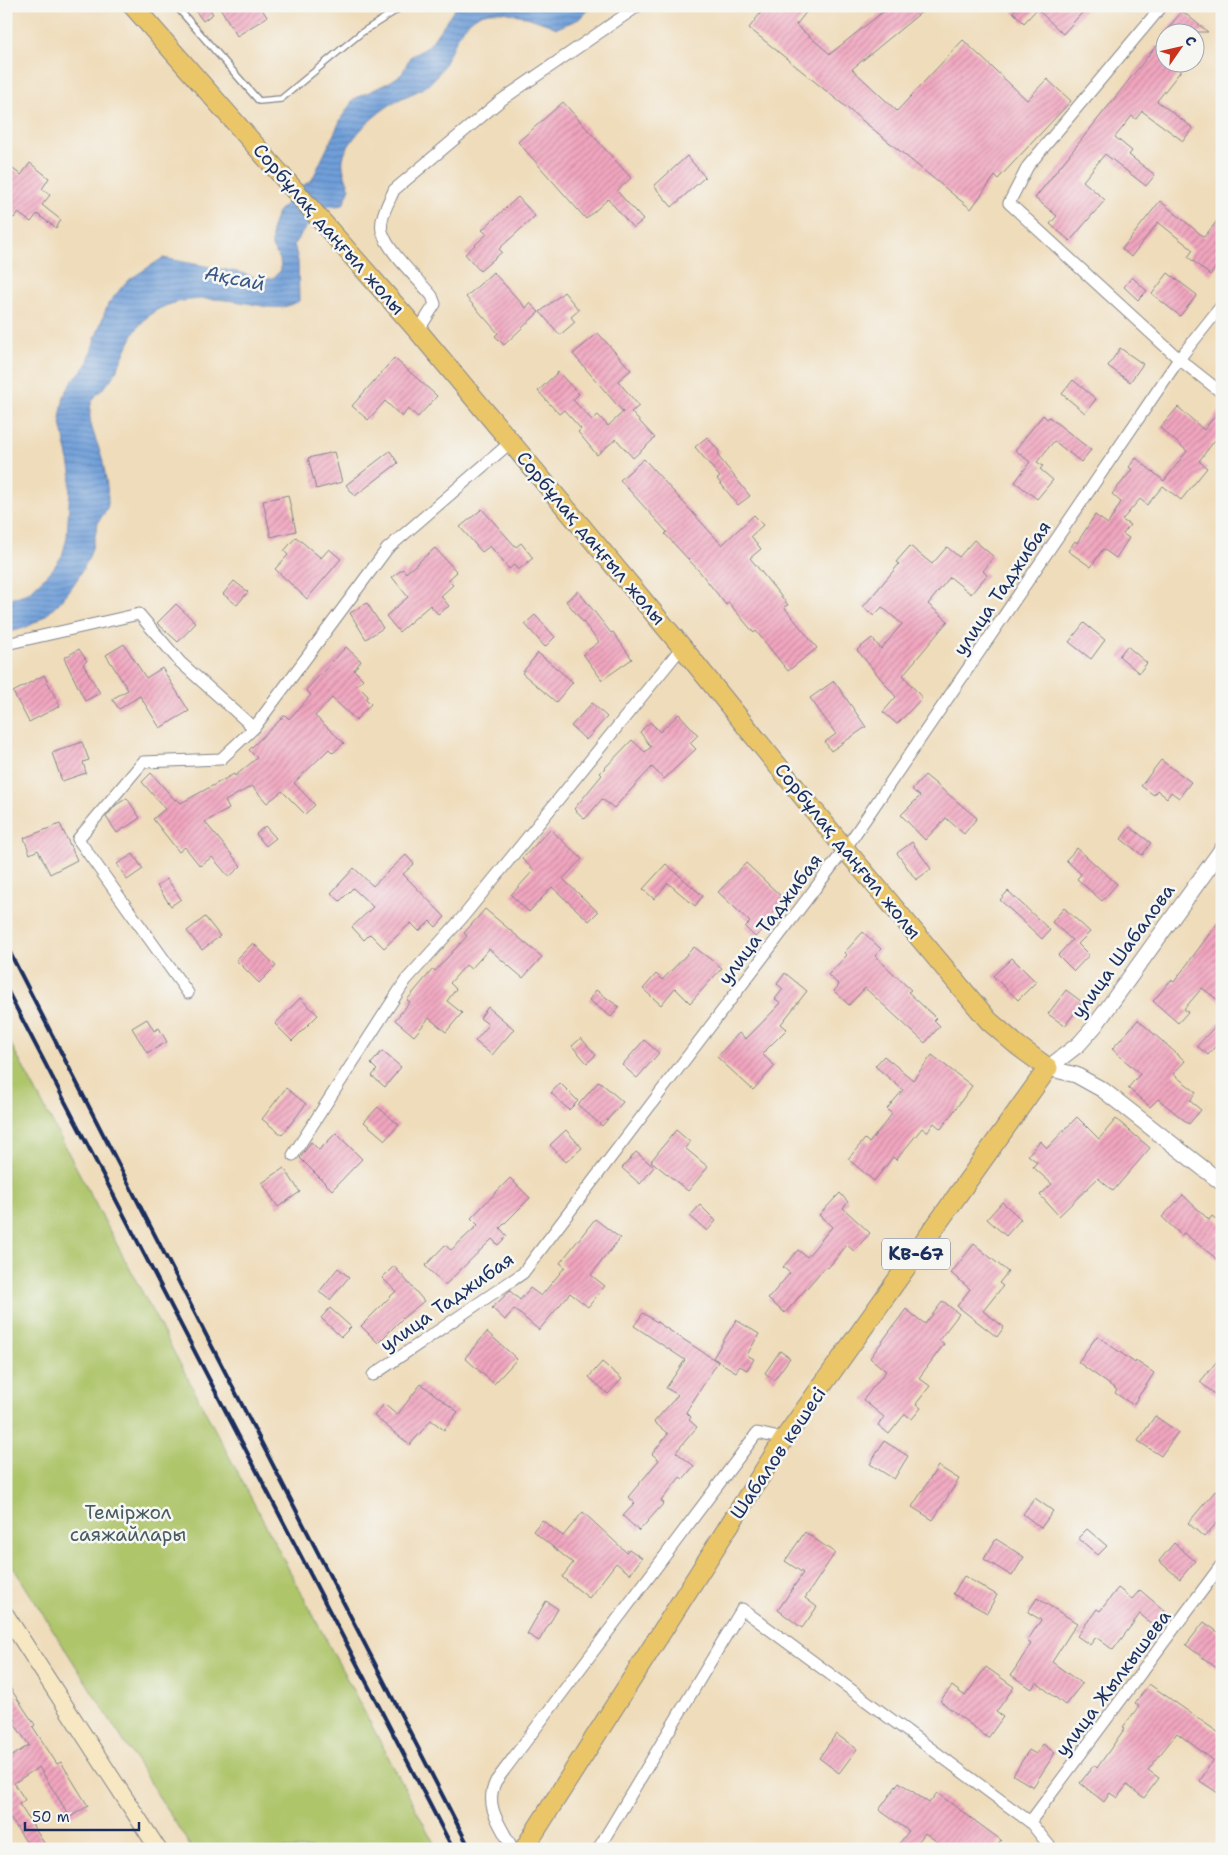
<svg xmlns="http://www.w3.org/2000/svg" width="1228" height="1855" viewBox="0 0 1228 1855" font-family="'Shantell Sans',sans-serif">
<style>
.green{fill:#aec56a;stroke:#647a64}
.water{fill:url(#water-rules);stroke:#46679c}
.building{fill:url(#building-hatch)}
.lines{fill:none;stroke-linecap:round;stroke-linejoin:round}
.service-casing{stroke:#85868c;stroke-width:8}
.minor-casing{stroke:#85868c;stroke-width:13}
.tertiary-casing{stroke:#85868c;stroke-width:17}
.secondary-casing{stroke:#85868c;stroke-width:18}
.primary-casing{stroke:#85868c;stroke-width:21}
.service{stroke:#fff;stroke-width:5.5}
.minor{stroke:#fff;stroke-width:11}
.tertiary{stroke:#fff;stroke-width:15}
.secondary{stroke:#f7e8c3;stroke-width:16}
.primary{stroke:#ebc669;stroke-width:19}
.rail{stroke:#1b2f5e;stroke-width:4}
.labels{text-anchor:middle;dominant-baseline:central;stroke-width:5;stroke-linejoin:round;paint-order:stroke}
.shield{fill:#f6f6f2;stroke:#5d6b8a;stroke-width:1}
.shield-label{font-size:18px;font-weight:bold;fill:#1b2f5e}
.street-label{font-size:19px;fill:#1b2f5e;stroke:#f6f6f2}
.park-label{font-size:19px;fill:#475c62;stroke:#f6f6f2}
.water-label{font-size:20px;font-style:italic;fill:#395689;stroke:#f6f6f2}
</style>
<defs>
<pattern id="water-rules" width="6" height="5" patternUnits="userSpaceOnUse" patternTransform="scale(1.25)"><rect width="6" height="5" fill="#709fd9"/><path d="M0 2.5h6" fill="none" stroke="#5b82b3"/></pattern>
<pattern id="building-hatch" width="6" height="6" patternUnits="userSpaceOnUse" patternTransform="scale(1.25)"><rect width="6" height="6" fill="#f2a6bf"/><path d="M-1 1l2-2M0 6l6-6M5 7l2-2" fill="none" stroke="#c3889e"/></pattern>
</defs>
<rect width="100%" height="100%" fill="#f6f6f2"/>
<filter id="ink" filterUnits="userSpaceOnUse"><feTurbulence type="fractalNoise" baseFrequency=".02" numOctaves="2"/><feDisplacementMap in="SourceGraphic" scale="10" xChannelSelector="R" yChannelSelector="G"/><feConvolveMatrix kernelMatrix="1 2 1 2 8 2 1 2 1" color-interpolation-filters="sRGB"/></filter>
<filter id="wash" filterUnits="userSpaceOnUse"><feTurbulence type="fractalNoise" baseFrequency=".0096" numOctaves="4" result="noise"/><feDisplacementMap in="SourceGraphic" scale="20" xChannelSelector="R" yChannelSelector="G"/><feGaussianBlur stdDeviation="1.12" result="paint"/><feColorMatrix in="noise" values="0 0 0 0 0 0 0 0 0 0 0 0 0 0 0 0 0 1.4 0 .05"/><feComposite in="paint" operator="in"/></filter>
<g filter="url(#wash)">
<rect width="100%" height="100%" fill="#efdcba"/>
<path class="green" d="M6 1035 437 1849H192L6 1556Z"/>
<path class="water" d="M457 6H591L579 19 557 28C537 20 499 5 479 15 453 29 452 60 433 80 424 90 412 93 400 99 379 110 353 133 344 155 340 165 346 179 350 188L343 205 327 207 304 230 294 244 298 261 299 301C278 313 262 305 241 302 211 297 169 296 146 318 126 337 124 364 108 383 100 393 91 396 90 410 88 425 98 443 102 458 105 472 108 488 108 503 108 510 101 516 98 523 95 535 93 548 88 559 73 591 44 629 6 632V600L28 593 52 570 62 556 67 538 71 471 60 418 64 396 73 380 87 365 95 339 108 304 127 281 163 258 242 273 262 280 273 278 281 270 280 259 272 247V227L278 212 301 187 312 180 342 117 354 99 388 83 402 74 410 57 428 47Z"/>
<g id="blocks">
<path class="building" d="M192 6H208L213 14 203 21Z
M219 6H260L267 17 237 36Z
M766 6H811L796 25 830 54 890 6H929L852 69 897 111 963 40 1027 100 1047 79 1071 101 998 179 995 176 971 209 749 28Z
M1019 6H1088L1063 34 1037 9 1024 23 1013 12Z
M1182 11 1208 32H1165Z
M1156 46 1166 54V62H1176L1183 68 1157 101 1193 128 1183 141 1142 111 1136 119 1132 116 1115 137 1132 151 1129 155 1155 175 1146 186 1105 154 1083 181 1105 200 1070 241 1050 224 1057 216 1035 198Z
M563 102 631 178 617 191 643 220 633 228 608 199 586 219 518 142Z
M687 156 705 177 672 207 654 186Z
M30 163 49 178 42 189 50 195 42 205 61 220 56 228 37 214 31 222 18 213 14 218 6 213V164L21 175Z
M518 197 535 216 499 249 502 252 480 271 465 254 487 234 482 230Z
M1160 201 1204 237 1222 215V260L1210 275 1188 257 1193 250 1158 222 1131 257 1122 249Z
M493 272 526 308 530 303 539 312 504 345 495 336 498 333 466 297Z
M1168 273 1197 295 1180 316 1152 294Z
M1132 277 1147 291 1138 300 1124 287Z
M564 292 579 310 571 317 575 322 560 335 540 312Z
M598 333 631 370 618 381 639 406 631 412 655 438 633 458 616 439 597 455 578 432 581 429 564 410 559 414 538 391 558 372 579 394 573 400 592 420 598 415 608 426 623 412 573 354Z
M1120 348 1143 364 1130 382 1108 366Z
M394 358 437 396 418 417 408 409 402 417 385 401 368 420 352 406Z
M1073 380 1096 399 1085 413 1062 394Z
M1178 407 1204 430 1222 407V445L1215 440 1199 461 1207 468 1181 500 1163 486 1147 505 1140 499 1122 520 1130 525 1123 534 1129 538 1116 558 1103 549 1091 567 1068 551 1075 541 1077 543 1095 515 1108 524 1121 502 1112 494 1132 470 1129 467 1136 458 1164 481 1187 451 1160 428Z
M1043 415 1047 419 1049 417 1091 450 1081 462 1054 441 1037 462 1043 466 1040 469 1053 480 1037 499 1015 482 1030 462 1015 450Z
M707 437 719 451 718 456 750 496 738 505 717 479 720 477 695 447Z
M390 451 398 463 355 496 346 485Z
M334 452 342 482 316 489 308 458Z
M644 459 722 545 754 515 763 525 751 536 761 549 750 558 788 605 784 607 817 648 788 671 756 631 754 633 728 602 726 605 700 572 665 534 667 532 620 480Z
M288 495 296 531 271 537 263 501Z
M482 509 516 547 521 543 533 558 518 570 514 565 509 569 490 546 482 552 460 527Z
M296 537 321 558 329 549 341 559 307 599 275 569 288 555 284 551Z
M974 540 994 557 983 571 987 575 971 594 950 577 928 604 948 621 903 675 922 698 897 724 883 712 896 697 857 650 872 638 881 649 902 624 882 607 874 616 863 607 899 564 896 562 910 546 932 564 947 547 959 557Z
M435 548 457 572 448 580 453 585 441 596 449 606 438 614 430 605 399 632 386 616 408 597 392 577 403 569 406 573Z
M234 581 248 592 237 605 223 594Z
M578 591 611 633 613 632 632 659 602 680 583 654 599 642 566 601Z
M367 603 383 628 366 639 350 613Z
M176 604 196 623 178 642 157 623Z
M535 615 555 637 545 647 525 624Z
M1084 623 1105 640 1091 659 1069 642Z
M124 644 146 678 162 668 189 711 160 728 140 696 119 709 112 699 128 690 106 655Z
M1127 646 1147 663 1139 673 1119 656Z
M346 647 361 661 354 670 363 679 357 685 368 696 366 699 371 704 356 720 332 698 315 716 344 743 333 753 329 749 294 783 315 805 305 814 282 791 267 803 252 786 225 801 229 809 205 822 241 866 229 877 212 857 200 866 185 847 179 852 153 819 165 809 142 782 151 773 175 800 177 799 181 803 234 774 235 776 257 758 249 750 285 715 289 719 311 695 306 690Z
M79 649 87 661 83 664 100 693 85 701 64 658Z
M538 653 573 682 556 702 522 673Z
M44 675 60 706 29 722 13 692Z
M834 681 866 727 831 751 825 742 836 734 810 698Z
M592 703 607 717 586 740 571 726Z
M679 714 698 735 690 743 696 749 664 779 652 767 614 808 602 799 585 819 574 809 602 775 600 773 632 740 645 752 651 747 640 732 650 722 660 732Z
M82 742 89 760 83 762 86 773 62 781 52 753Z
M1161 760 1191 782 1179 798 1171 792 1167 798 1157 790 1154 795 1141 786Z
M925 775 977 818 964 834 946 818 925 840 901 815 920 796 912 790Z
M127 798 140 818 117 833 106 817 116 805Z
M60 824 77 860 50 874 38 850 30 854 24 838Z
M265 826 276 838 266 846 256 834Z
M1130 827 1151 843 1142 855 1121 839Z
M550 829 582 859 563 879 598 912 589 921 552 887 529 912 511 895 534 870 522 859Z
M912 842 931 869 916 880 897 853Z
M1077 848 1117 884 1102 901 1077 879 1081 874 1066 860Z
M133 854 143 869 127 880 117 864Z
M406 855 414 864 403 874 445 917 436 927 430 921 419 931 411 923 384 948 370 934 364 940 352 927 373 907 353 888 340 901 331 893 354 868 373 886Z
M746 863 785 900 764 923 767 926 755 937 745 927 750 922 718 892Z
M666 864 703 896 695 906 668 883 654 899 643 889Z
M167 879 181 899 171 906 157 886Z
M1008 891 1050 930 1042 939 1000 900Z
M1064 908 1090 932 1078 944 1089 955 1074 971 1058 955 1072 940 1052 922Z
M485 909 542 957 523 978 489 949 471 969 466 965 450 983 456 989 447 1001 462 1013 446 1032 429 1018 414 1036 395 1020 410 1002 407 1000 433 969 435 971 467 936 464 933Z
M205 917 220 936 202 950 187 931Z
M1222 917V1003L1202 988 1184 1009 1188 1012 1178 1023 1153 1001 1171 980 1174 982Z
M863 932 881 949 875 956 911 990 908 992 936 1018 934 1020 940 1026 925 1043 865 988 849 1005 834 991 839 985 828 975 847 955 844 953Z
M253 943 276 966 259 983 236 960Z
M694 947 722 968 690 1003 675 988 661 1005 643 989 656 974 662 980Z
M1012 958 1036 982 1018 1000 993 976Z
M785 973 807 991 781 1024 787 1029 762 1054 775 1066 753 1090 717 1057 739 1033 746 1039 781 1003 775 999 783 989 777 984Z
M596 990 619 1007 611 1017 589 1000Z
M1066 990 1082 1002 1065 1026 1048 1014Z
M300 998 318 1015 292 1041 275 1024Z
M488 1007 514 1029 492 1055 475 1041 489 1025 480 1018Z
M147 1019 154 1031 159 1028 167 1042 147 1053 132 1028Z
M1222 1019V1039L1208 1055 1197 1046Z
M1138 1020 1185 1061 1173 1074 1196 1092 1190 1101 1201 1110 1189 1124 1158 1099 1150 1107 1128 1088 1140 1074 1112 1049Z
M581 1038 596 1055 587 1063 572 1046Z
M644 1040 659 1053 637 1078 622 1065Z
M382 1051 401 1067 385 1087 372 1076 377 1070 371 1064Z
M932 1055 972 1086 941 1129 934 1123 927 1132 922 1128 896 1160 893 1157 874 1181 848 1159 865 1139 869 1143 892 1114 887 1109 903 1090 875 1066 884 1056 913 1080Z
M599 1081 623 1102 602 1126 578 1105Z
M560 1083 578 1101 569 1110 551 1093Z
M286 1088 306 1104 282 1135 262 1119Z
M378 1107 399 1125 385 1140 364 1122Z
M1077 1117 1099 1139 1116 1119 1150 1148 1113 1191 1098 1178 1059 1216 1040 1195 1052 1184 1033 1167 1037 1162 1028 1155 1040 1141 1047 1148Z
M566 1130 582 1148 566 1162 550 1145Z
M676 1130 690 1142 685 1148 708 1167 688 1191 651 1161Z
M336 1133 362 1159 332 1190 300 1158 311 1142 319 1150Z
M636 1152 654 1167 640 1184 622 1168Z
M284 1168 300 1192 278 1207 262 1183Z
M510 1178 530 1198 500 1228 507 1236 498 1245 492 1239 445 1285 425 1266 445 1245 451 1250 478 1225 471 1218Z
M840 1193 848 1202 843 1208 870 1233 854 1251 847 1245 828 1268 826 1266 785 1313 768 1299 790 1273 783 1267 798 1250 807 1257 832 1227 819 1215Z
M1183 1195 1209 1220 1212 1216 1222 1224V1229L1217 1235 1222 1240V1263L1184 1233 1181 1235 1162 1217Z
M1002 1202 1021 1219 1006 1236 987 1219Z
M700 1205 716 1221 707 1231 690 1216Z
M595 1219 620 1238 591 1275 605 1286 588 1307 570 1293 539 1330 514 1309 505 1320 492 1308 510 1291 520 1300 530 1288 541 1296 565 1267 560 1263Z
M974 1244 1008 1272 999 1283 1003 1286 983 1311 1004 1327 997 1337 957 1306 970 1289 951 1273Z
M394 1266 424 1301 403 1318 378 1343 361 1326 396 1291 382 1278Z
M338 1268 349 1277 330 1300 319 1292Z
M943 1301 959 1314 939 1340 944 1344 919 1378 930 1386 916 1404 921 1408 912 1419 905 1414 889 1434 878 1425 884 1417 863 1400 886 1371 870 1358 906 1309 925 1324Z
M330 1308 351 1327 341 1337 321 1318Z
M643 1313 718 1362 686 1412 691 1417 689 1420 697 1427 676 1452 694 1466 683 1479 680 1477 661 1501 664 1503 639 1531 623 1516 635 1503 628 1497 659 1460 652 1454 668 1434 654 1422 678 1395 666 1388 685 1360 634 1326Z
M736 1320 759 1334 747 1355 754 1359 747 1370 740 1366 736 1372 713 1358Z
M487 1332 517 1359 494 1384 465 1358Z
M1097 1336 1135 1363 1136 1361 1154 1373 1133 1405 1115 1393 1117 1390 1078 1362Z
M780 1351 790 1358 774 1380 765 1373Z
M1222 1355V1400L1200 1382Z
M602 1362 622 1379 608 1394 589 1377Z
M421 1384 458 1412 444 1430 431 1420 410 1445 374 1416 384 1404 397 1415Z
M1155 1416 1178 1432 1161 1456 1138 1441Z
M884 1441 908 1456 894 1479 870 1464Z
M938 1466 959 1479 933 1520 912 1507Z
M1222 1483V1517L1204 1537 1188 1523Z
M1035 1498 1053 1511 1041 1528 1023 1514Z
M583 1512 626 1552 629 1549 642 1558 630 1574 616 1563 589 1598 562 1577 573 1563 533 1531 542 1520 563 1536Z
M1087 1529 1107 1546 1098 1555 1078 1538Z
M805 1532 835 1553 805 1598 817 1607 802 1628 778 1610 803 1573 785 1561Z
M996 1539 1024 1557 1012 1576 984 1559Z
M1174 1543 1195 1561 1180 1579 1159 1561Z
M964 1576 997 1595 987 1613 953 1594Z
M1118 1588 1132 1599 1140 1590 1166 1612 1154 1626 1140 1614 1113 1650 1096 1637 1090 1645 1077 1636 1097 1609 1100 1611Z
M1037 1598 1077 1623 1052 1662 1082 1684 1065 1705 1036 1682 1032 1689 1011 1675 1031 1644 1027 1641 1041 1620 1028 1612Z
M546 1601 558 1609 539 1641 527 1634Z
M1204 1622 1222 1635V1672L1186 1645Z
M986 1667 1014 1687 996 1712 1003 1717 988 1738 940 1701 952 1686 965 1696Z
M6 1682 35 1725 33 1727 57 1764 61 1762 88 1806 70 1817 39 1767 14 1783 25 1800 19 1804 48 1849H31L6 1812V1760L29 1745 13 1722 16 1720 6 1705Z
M1149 1684 1222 1735V1787L1218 1793 1200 1781 1213 1760 1177 1733 1148 1770 1159 1778 1144 1798 1127 1785 1117 1798 1110 1793 1104 1802 1080 1783 1094 1765 1097 1768 1125 1728 1123 1727 1139 1706 1135 1703Z
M836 1734 857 1749 839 1773 819 1758Z
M1043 1744 1055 1753 1033 1787 1013 1775 1029 1750 1036 1754Z
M899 1782 929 1803 937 1793 1001 1840 994 1849H947L925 1833 913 1849H895L909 1831 879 1810Z"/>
</g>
</g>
<g filter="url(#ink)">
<use href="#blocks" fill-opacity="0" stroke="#85868c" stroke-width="1"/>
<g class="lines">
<defs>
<path id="service" d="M176 6 259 101 281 99 361 33 403 6"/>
<path id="minor" d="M1162 6 1028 166 1009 203 1179 359 1222 393
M418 331 435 304 432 296C419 280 387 251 382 231 379 218 389 202 394 190L500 101 638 6
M6 644 139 614 180 662 254 728
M188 993 78 839 143 762 221 759 254 728 387 549 511 442
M293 1155 406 980 462 918 682 647
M373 1375 523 1273 845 849 1179 359 1222 305
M1030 1822 1222 1564
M513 1849C501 1826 483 1806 496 1781L757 1433 784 1439
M598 1849 742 1609 1030 1822 1052 1849"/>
<path id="tertiary" d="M1048 1068 1079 1044 1094 1027 1222 849
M1048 1068 1076 1075 1103 1090 1222 1183"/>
<path id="secondary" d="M6 1615 158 1849"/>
<path id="primary" d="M133 6 418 331 682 647 845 849 989 1021 1018 1046 1048 1068 784 1439 524 1849"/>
</defs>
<use href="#service" class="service-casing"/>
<use href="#minor" class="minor-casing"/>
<use href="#tertiary" class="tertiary-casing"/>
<use href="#secondary" class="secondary-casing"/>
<use href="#primary" class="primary-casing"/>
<use href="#service" class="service"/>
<use href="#minor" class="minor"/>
<use href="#tertiary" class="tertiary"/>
<use href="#secondary" class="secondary"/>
<use href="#primary" class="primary"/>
<path class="rail" d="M6 945 470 1849
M6 988 453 1849"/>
</g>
</g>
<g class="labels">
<rect class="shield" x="882" y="1238.5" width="68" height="31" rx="4"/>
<g class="shield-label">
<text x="916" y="1254">KB-67</text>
</g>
<g class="street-label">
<text transform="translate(329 229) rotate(49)">Сорбұлақ даңғыл жолы</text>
<text transform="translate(591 538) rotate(50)">Сорбұлақ даңғыл жолы</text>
<text transform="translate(1002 588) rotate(-56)">улица Таджибая</text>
<text transform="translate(848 851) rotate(51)">Сорбұлақ даңғыл жолы</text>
<text transform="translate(770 919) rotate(-53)">улица Таджибая</text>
<text transform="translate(1123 951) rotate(-54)">улица Шабалова</text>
<text transform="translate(447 1302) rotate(-35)">улица Таджибая</text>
<text transform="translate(778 1453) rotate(-56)">Шабалов көшесі</text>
<text transform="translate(1113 1683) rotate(-53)">улица Жылкышева</text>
</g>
<g class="park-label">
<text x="128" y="1512">Теміржол<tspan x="128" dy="22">саяжайлары</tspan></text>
</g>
<g class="water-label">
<text transform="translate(235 278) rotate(11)">Ақсай</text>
</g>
</g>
<rect width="1228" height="1855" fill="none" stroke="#f6f6f2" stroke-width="25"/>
<g transform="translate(1180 48) rotate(56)"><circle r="24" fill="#f6f6f2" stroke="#9ea6b7"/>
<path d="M0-4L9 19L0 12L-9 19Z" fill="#c8321e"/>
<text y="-8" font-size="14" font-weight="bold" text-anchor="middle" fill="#1b2f5e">С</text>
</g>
<path d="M25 1822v8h114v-8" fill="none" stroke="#1b2f5e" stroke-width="2.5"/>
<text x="32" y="1822" font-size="15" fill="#1b2f5e" stroke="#f6f6f2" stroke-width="4" paint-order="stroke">50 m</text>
</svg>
